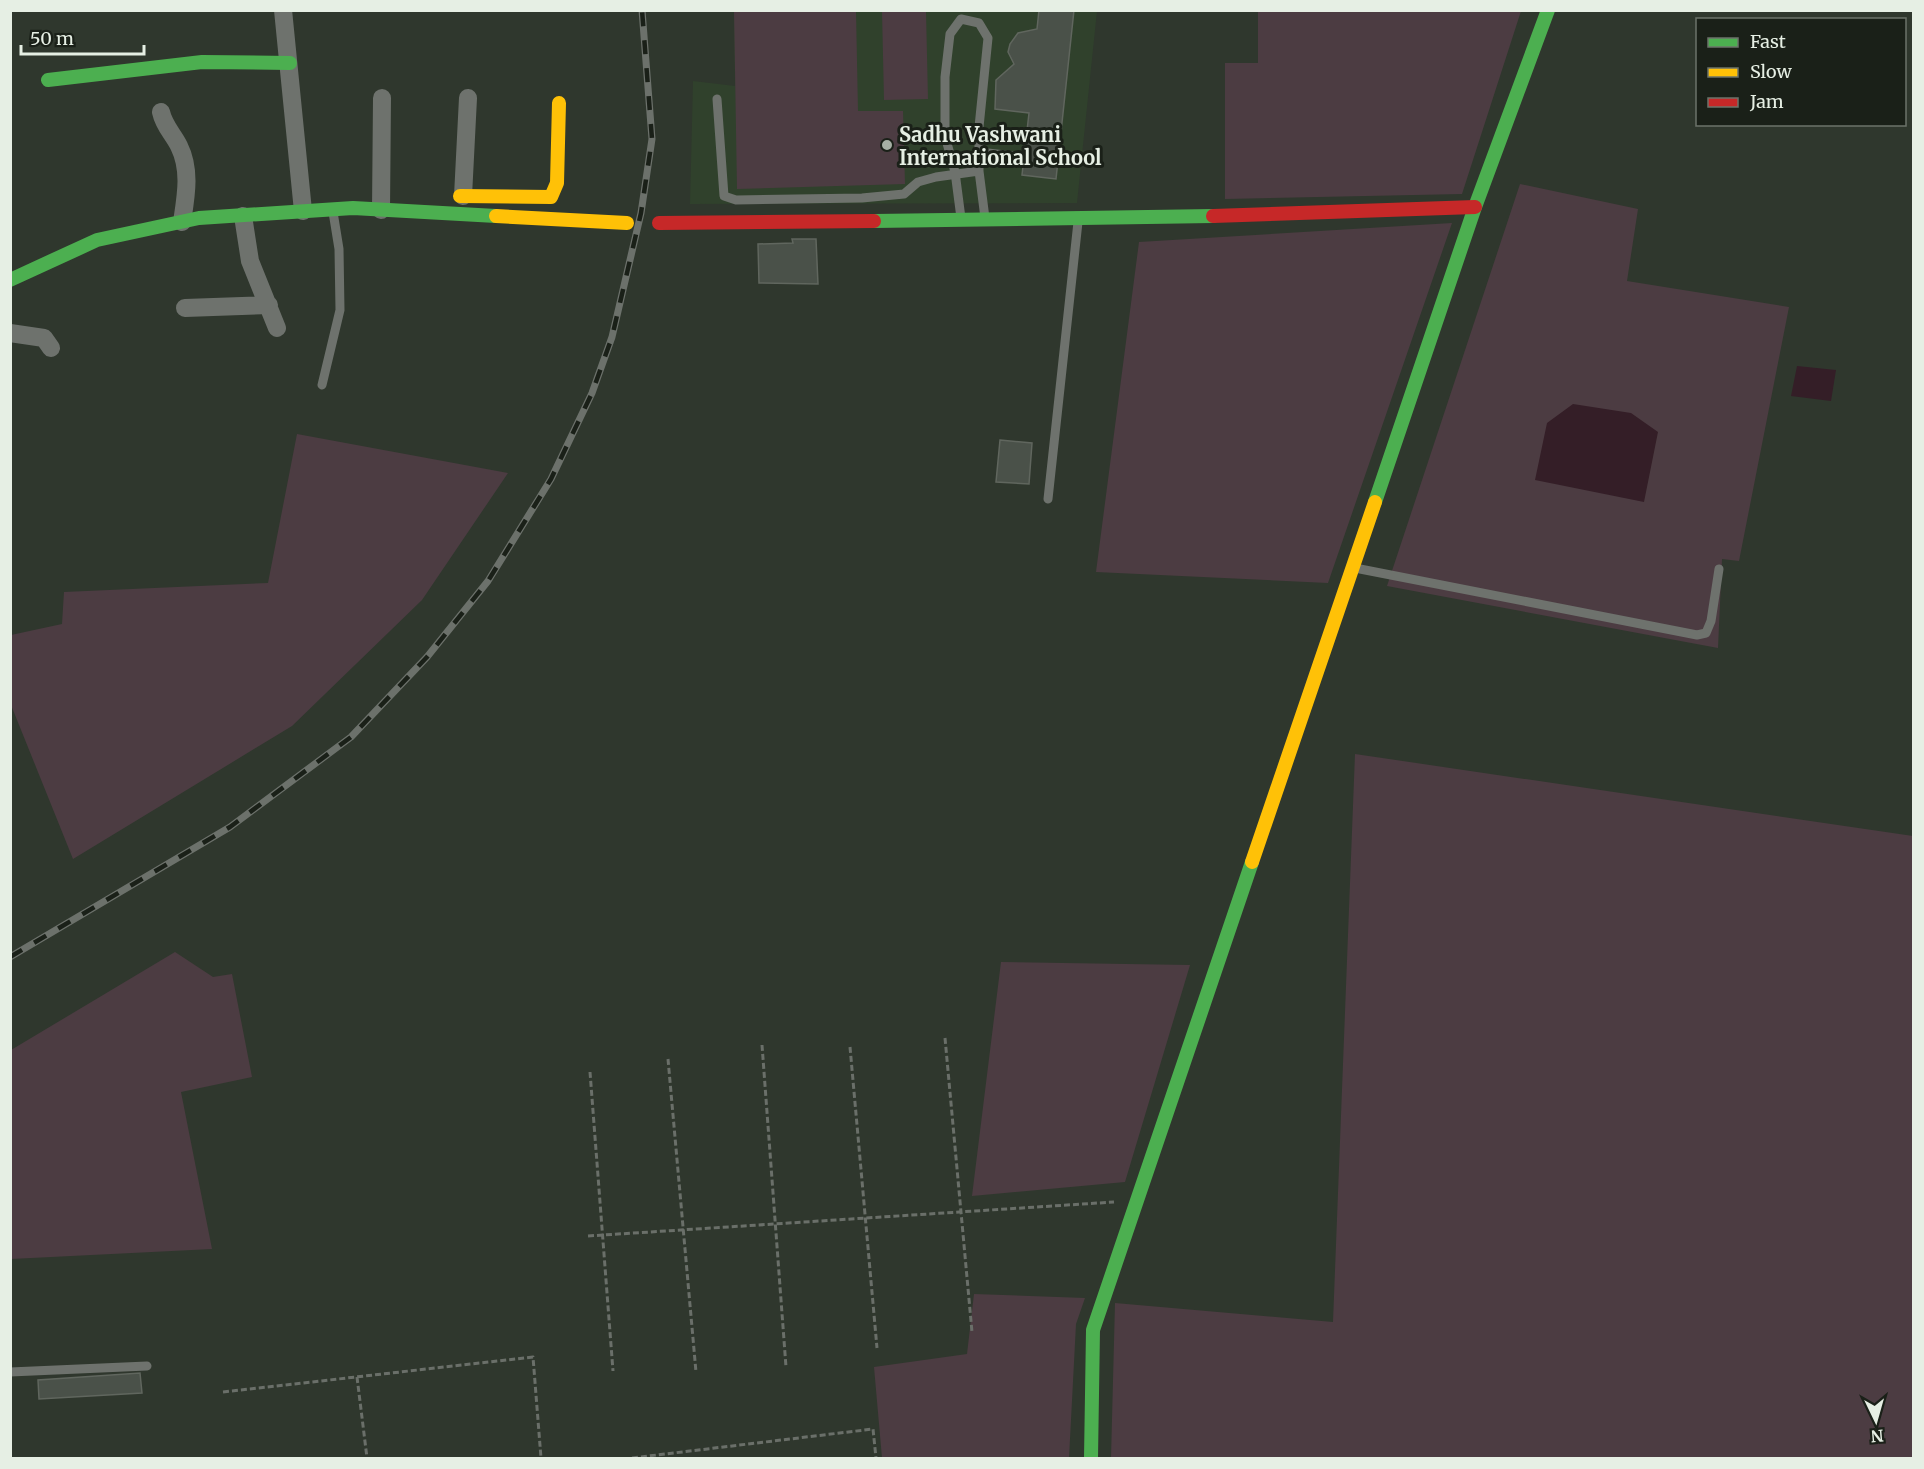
<svg xmlns="http://www.w3.org/2000/svg" width="1924" height="1469" viewBox="0 0 1924 1469" font-family="Merriweather,serif">
<style>
.built{fill:#30412c}
.green{fill:#4c3c42}
.water{fill:#341e27}
.building{fill:#4a5149;stroke:#60665e;stroke-width:1.5}
.lines{fill:none;stroke-linecap:round;stroke-linejoin:round}
.path{stroke:#6a6f69;stroke-width:3;stroke-dasharray:6 3;stroke-linecap:butt}
.lane{stroke:#6e726d;stroke-width:9}
.street{stroke:#6e726d;stroke-width:18}
.fast{stroke:#4caf50;stroke-width:14}
.slow{stroke:#ffc107;stroke-width:14}
.jam{stroke:#c62828;stroke-width:14}
.rail-casing{stroke:#6c716b;stroke-width:7}
.rail{stroke:#1a2018;stroke-width:4.5;stroke-dasharray:14;stroke-linecap:butt}
.poi-dot{fill:#a6afa4;stroke:#1a2018;stroke-width:2}
.labels{text-anchor:middle;dominant-baseline:central;stroke-width:6;stroke-linejoin:round;paint-order:stroke}
.poi-label{font-size:20px;font-weight:bold;fill:#e6efe4;stroke:#1a2018;text-anchor:start}
</style>
<rect width="100%" height="100%" fill="#2f372d"/>
<path class="built" d="M734 11H1097L1077 203 690 204 693 81 735 86Z"/>
<path class="green" d="M734 11H856L858 111H903L905 184 737 189Z
M882 11H926L928 99 884 100Z
M1258 11H1521L1462 194 1225 199V63H1258Z
M1520 184 1638 209 1627 281 1789 307 1739 561 1722 559 1718 648 1387 586Z
M1452 223 1328 583 1096 572 1139 242Z
M297 434 508 473 422 600 292 726 73 859 11 705V635L62 624 64 592 268 583Z
M1355 754 1913 836V1458H1111L1115 1303 1333 1322Z
M175 952 213 977 232 974 252 1077 181 1092 212 1249 11 1259V1050Z
M1001 962 1190 965 1125 1182 972 1196Z
M974 1294 1085 1298 1076 1324 1069 1458H882L874 1367 967 1354Z"/>
<path class="water" d="M1797 366 1836 370 1831 401 1791 396Z
M1573 404 1631 413 1658 432 1644 502 1535 480 1547 423Z"/>
<path class="building" d="M1039 10H1074L1056 179 1022 175 1029 113 995 109 996 80 1014 64 1008 52 1010 44 1018 33 1037 29Z
M792 239H816L818 284 759 283 758 244 793 243Z
M1000 440 1032 443 1029 484 996 482Z
M140 1373 142 1393 39 1399 38 1380Z"/>
<g class="lines">
<path class="path" d="M945 1038 972 1332
M762 1045 786 1367
M850 1047 877 1348
M668 1059 696 1372
M590 1072 613 1371
M588 1236 1114 1202
M357 1377 367 1458
M223 1392 533 1357 541 1458
M632 1458 873 1429 876 1458"/>
<path class="lane" d="M717 99 724 196 736 200 862 198 904 194 918 182 936 177 979 171
M979 152 1014 156
M961 218 955 172 945 136V77L950 34 961 19 979 23 988 38 979 127V171L985 218
M322 385 340 310 339 249 333 212
M1048 499 1078 222
M1355 568 1697 635 1706 633 1711 621 1719 569
M10 1372 147 1366"/>
<path class="street" d="M283 10 303 211
M161 112C164 126 173 134 179 146 191 170 186 196 182 222
M463 196 468 98
M381 210 382 98
M243 216 250 261 277 328
M185 308 269 305
M10 333 44 338 51 348"/>
<path class="fast" d="M48 80 202 62 290 63
M874 221 1213 216
M10 280 97 240 199 218 353 208 496 216
M1375 502 1475 207 1548 10
M1091 1458 1093 1330 1252 862"/>
<path class="slow" d="M460 196 551 197 557 183 559 103
M496 216 627 223
M1252 862 1375 502"/>
<path class="jam" d="M1213 216 1475 207
M659 223 874 221"/>
<defs>
<path id="rail" d="M10 957 230 827 351 737 427 657 488 581 551 479 592 393 612 337 641 213 652 139 642 10"/>
</defs>
<use href="#rail" class="rail-casing"/>
<use href="#rail" class="rail"/>
</g>
<circle class="poi-dot" cx="887" cy="145" r="6"/>
<g class="labels">
<g class="poi-label">
<text x="899" y="134">Sadhu Vashwani<tspan x="899" dy="23">International School</tspan></text>
</g>
</g>
<rect width="1924" height="1469" fill="none" stroke="#e6efe4" stroke-width="24"/>
<rect x="1696" y="18" width="210" height="108" fill="#1a2018" stroke="#6c736a" stroke-width="1.5"/>
<rect x="1708" y="38" width="30" height="9" fill="#4caf50" stroke="#6c736a" stroke-width="1.5"/>
<text x="1750" y="48" font-size="18" fill="#e6efe4">Fast</text>
<rect x="1708" y="68" width="30" height="9" fill="#ffc107" stroke="#6c736a" stroke-width="1.5"/>
<text x="1750" y="78" font-size="18" fill="#e6efe4">Slow</text>
<rect x="1708" y="98" width="30" height="9" fill="#c62828" stroke="#6c736a" stroke-width="1.5"/>
<text x="1750" y="108" font-size="18" fill="#e6efe4">Jam</text>
<g transform="translate(1876 1421) rotate(175)" stroke="#1a2018" stroke-width="4.5" paint-order="stroke">
<path d="M0-4.5L10 22L0 15L-10 22Z" fill="#e6efe4"/>
<text y="-9" font-size="16" font-weight="bold" text-anchor="middle" fill="#e6efe4">N</text>
</g>
<path d="M21 45v9h123v-9" fill="none" stroke="#e6efe4" stroke-width="3"/>
<text x="30" y="45" font-size="18" fill="#e6efe4" stroke="#1a2018" stroke-width="4.5" paint-order="stroke">50 m</text>
</svg>
